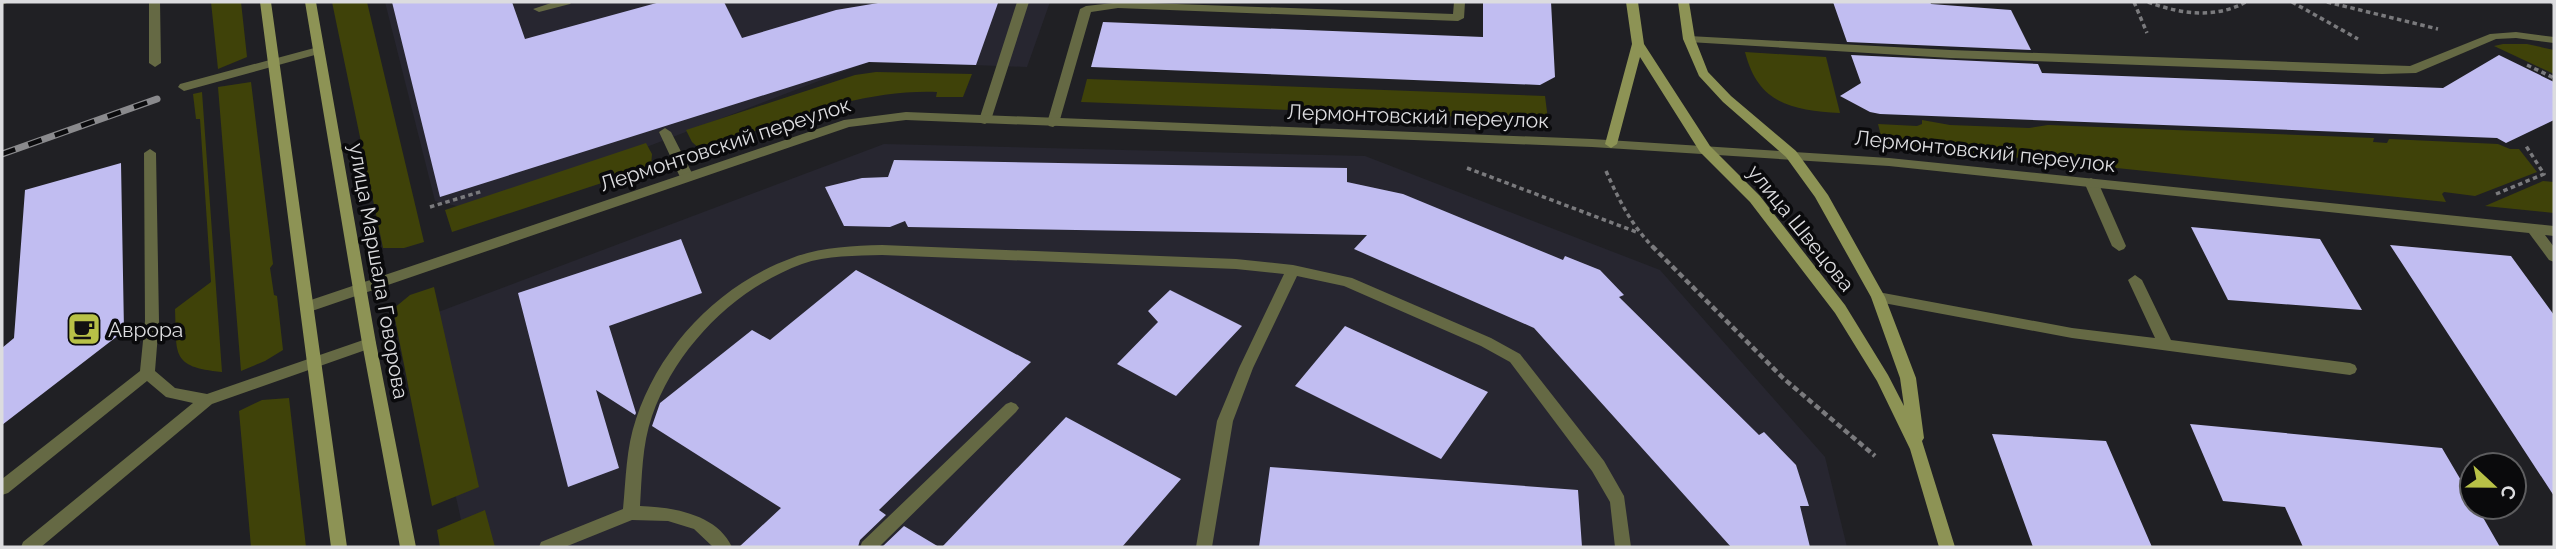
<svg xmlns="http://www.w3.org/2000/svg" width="2556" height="549" viewBox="0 0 2556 549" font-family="Raleway,sans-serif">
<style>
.built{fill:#272630}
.green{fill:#3f4209}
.building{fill:#c1bdf1}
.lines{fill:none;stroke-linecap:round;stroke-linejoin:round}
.path-far1{stroke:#7a7a7d;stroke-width:3.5;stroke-dasharray:4.5 3.5;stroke-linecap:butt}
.path{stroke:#7a7a7d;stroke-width:4.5;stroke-dasharray:6 3.5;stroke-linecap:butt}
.lane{fill:#656944;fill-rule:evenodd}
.street{fill:#656944;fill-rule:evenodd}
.secondary{fill:#8d9355;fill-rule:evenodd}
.rail-casing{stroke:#8a8a8d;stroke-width:7}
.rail{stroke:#0a0a0c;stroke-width:4.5;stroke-dasharray:14;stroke-linecap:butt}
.labels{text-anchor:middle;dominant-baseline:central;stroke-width:7;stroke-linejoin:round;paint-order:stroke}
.street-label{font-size:21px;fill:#dcdcdf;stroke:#0a0a0c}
.poi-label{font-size:21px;fill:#dcdcdf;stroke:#0a0a0c;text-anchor:start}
</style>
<rect width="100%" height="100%" fill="#202024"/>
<path class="built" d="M385 2H1050L1027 67 871 61 479 211 435 201Z
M884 144 1365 156 1660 270 1825 457 1847 547H467L417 320Z"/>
<path class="green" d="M211 2H241L247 57 218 69Z
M332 2H367L424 242 404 248H383Z
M2503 44H2527L2554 50V74L2494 46Z
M1745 52 1826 57 1840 113C1792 110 1758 104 1745 52Z
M876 72 972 74 963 97H936L937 92C855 89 778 124 701 150L692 142 686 130 855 75Z
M1087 79 1545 96 1548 120 1081 102Z
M251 82 273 264 270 268 274 295 277 296 283 350 265 361 241 371 218 87Z
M202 92 222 372C170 367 177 354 175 309L211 282 200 119H196L193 94Z
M1922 120 1950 125 2029 128 2048 125 2374 138 2373 142 2387 143 2389 139 2498 144 2510 149H2519L2537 172 2475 196 2444 192 2442 194 2446 202 1883 144 1878 124 1917 126 1922 124Z
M646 143 652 154 651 166 622 176 621 174 613 176 614 179 452 232 445 210Z
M2543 181 2554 182V213L2485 206Z
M434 287 479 487 432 506 393 309 410 295Z
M289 398 306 547H251L239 411 262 400Z
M485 510 495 547H440L437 530Z"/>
<path class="building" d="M392 2H512L525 39 660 2H724L742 38 836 10 884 2 998 3 976 65 869 62 440 197Z
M1483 2H1551L1555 77 1540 85 1091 67 1103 22 1483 37Z
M1833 2H1930L1931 4 2011 10 2031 50 1847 42Z
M1851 55 2038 64 2042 73 2443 88 2499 55 2554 82V120L2506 143 2497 138 1880 114 1870 112 1840 96 1861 83Z
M894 160 1347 168V182L1403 194 1563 260 1565 256 1600 270 1624 295 1619 297 1759 435 1764 432 1796 465 1809 506H1800L1810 547H1731L1534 328 1354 249 1367 235 908 227 905 221 890 227 844 226 825 187 862 178 888 177Z
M121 163 124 331 2 425V348L14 338 25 190Z
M2191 227 2320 239 2362 310 2228 300Z
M681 239 702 293 609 326 636 413 635 415 596 390 619 468 568 487 518 293Z
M2390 245 2511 256 2554 315V496Z
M856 270 1031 362 879 510 886 515 860 540 858 547H739L781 508 652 426 660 403 752 330 770 340Z
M1170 290 1242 326 1176 396 1117 364 1158 322 1148 311Z
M1345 326 1488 392 1441 459 1295 386Z
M1066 417 1181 479 1122 547H942Z
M2190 424 2442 448 2472 499V507H2477L2500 547H2303L2285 507 2223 501Z
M1992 434 2106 441 2152 547H2033Z
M1270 467 1578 490 1582 547H1259Z
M904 526 939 547H882Z"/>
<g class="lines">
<path class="path-far1" d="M2134 2 2147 33
M2148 2C2180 14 2215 19 2246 2
M2292 2 2358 39
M2327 2 2438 29
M2552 2 2554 4
M2527 65 2554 78
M1467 168 1639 233
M1606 171C1619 200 1631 225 1654 248
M2496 194 2544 174 2526 146
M430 207 483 191"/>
<path class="path" d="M1652 246 1783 378 1875 456"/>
<path class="lane" d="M2 2H9L2 5Z
M149 2H160L161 63 155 67 149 63Z
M554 2H572L570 4 539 12 533 9Z
M1017 2H1029L991 120 985 124 981 123 979 120Z
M1122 2 1453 14 1454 2H1465L1464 18 1458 21 1118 8 1091 12 1059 123 1053 127 1049 126 1047 123 1080 9 1086 6Z
M2516 32 2554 37V43L2516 38 2496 39 2416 73 2382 74 1950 58 1689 42 1683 39 1689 36 1950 50 2410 66 2490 34Z
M318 47 324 51 322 53 184 91 178 87 180 84Z
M665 128 671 132 694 177 692 180 687 181 680 177 659 132Z
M150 149 156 153 159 321 155 371 175 388 207 394 369 338 374 339 376 343 374 347 212 404 41 547H21L23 542 193 403 166 397 147 381 8 493 2 495V479L140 371 145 321 144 153Z
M2091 178 2098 182 2126 246 2124 249 2119 251 2112 246 2084 182Z
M882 245 1236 259 1293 265 1352 278 1491 338 1520 354 1604 461 1624 496 1631 547H1615L1610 502 1592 471 1510 362 1481 346 1344 286 1297 276 1253 368 1233 421 1212 547H1196L1217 421 1239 368 1284 274 1236 269 882 255C856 256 827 255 802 264 734 289 676 348 652 416 642 445 642 476 640 506 672 507 717 514 732 547H713L694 529 668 521 632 520 565 547H539L541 542 623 509C626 479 626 448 636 419 660 346 720 284 792 258 820 247 852 246 882 245Z
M2135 275 2142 280 2171 340 2350 363 2355 365 2357 369 2355 373 2350 375 2072 338 1878 302 1871 297 1878 292 2072 328 2155 338 2128 280Z
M1011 402 1016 404 1019 408 1016 412 879 547H860L862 542 1006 404Z"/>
<path class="street" d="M906 112 1592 139 1889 158 2554 226V236L2545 235 2554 247V262L2549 260 2529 233 1889 166 1592 147 906 120 849 127 312 311 307 312 300 307 302 303 844 120Z"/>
<path class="secondary" d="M260 2H271L347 547H331Z
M305 2H316L376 343 416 547H400L362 343Z
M1626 2H1638L1644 44 1710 146 1760 196 1845 305 1888 375 1904 406 1900 378 1871 297 1815 197 1786 157 1723 102 1699 76 1683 39 1678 2H1689L1695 39 1708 72 1731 96 1796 151 1828 195 1885 297 1916 378 1924 438 1922 441 1955 547H1939L1910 449 1877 381 1835 313 1750 202 1700 152 1640 57 1617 144 1611 148 1605 144 1632 44Z"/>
<defs>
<path id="rail" d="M2 154 157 99"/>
</defs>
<use href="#rail" class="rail-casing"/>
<use href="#rail" class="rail"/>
</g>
<defs>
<symbol id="cafe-square" viewBox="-11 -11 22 22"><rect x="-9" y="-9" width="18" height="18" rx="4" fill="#b8c147" stroke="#0a0a0c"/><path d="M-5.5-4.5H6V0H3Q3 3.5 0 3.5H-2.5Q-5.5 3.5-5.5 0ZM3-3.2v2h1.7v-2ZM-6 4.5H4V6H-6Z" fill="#111"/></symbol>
</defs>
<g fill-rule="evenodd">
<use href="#cafe-square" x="65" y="310" width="38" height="38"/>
</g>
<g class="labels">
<g class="street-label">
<text transform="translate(1418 116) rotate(2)">Лермонтовский переулок</text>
<text transform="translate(725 144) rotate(-18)">Лермонтовский переулок</text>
<text transform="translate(1985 151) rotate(6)">Лермонтовский переулок</text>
<text transform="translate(1801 228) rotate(51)">улица Швецова</text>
<text transform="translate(379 271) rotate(80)">улица Маршала Говорова</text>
</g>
<g class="poi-label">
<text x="108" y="329">Аврора</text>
</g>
</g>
<rect width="2556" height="549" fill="none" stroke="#dcdcdf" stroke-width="7"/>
<g transform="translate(2493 486) rotate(112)"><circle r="33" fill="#0a0a0c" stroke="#5e5e60" stroke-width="2"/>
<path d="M0-5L12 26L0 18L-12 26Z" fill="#b8c147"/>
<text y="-10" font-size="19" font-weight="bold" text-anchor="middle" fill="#dcdcdf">С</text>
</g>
</svg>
